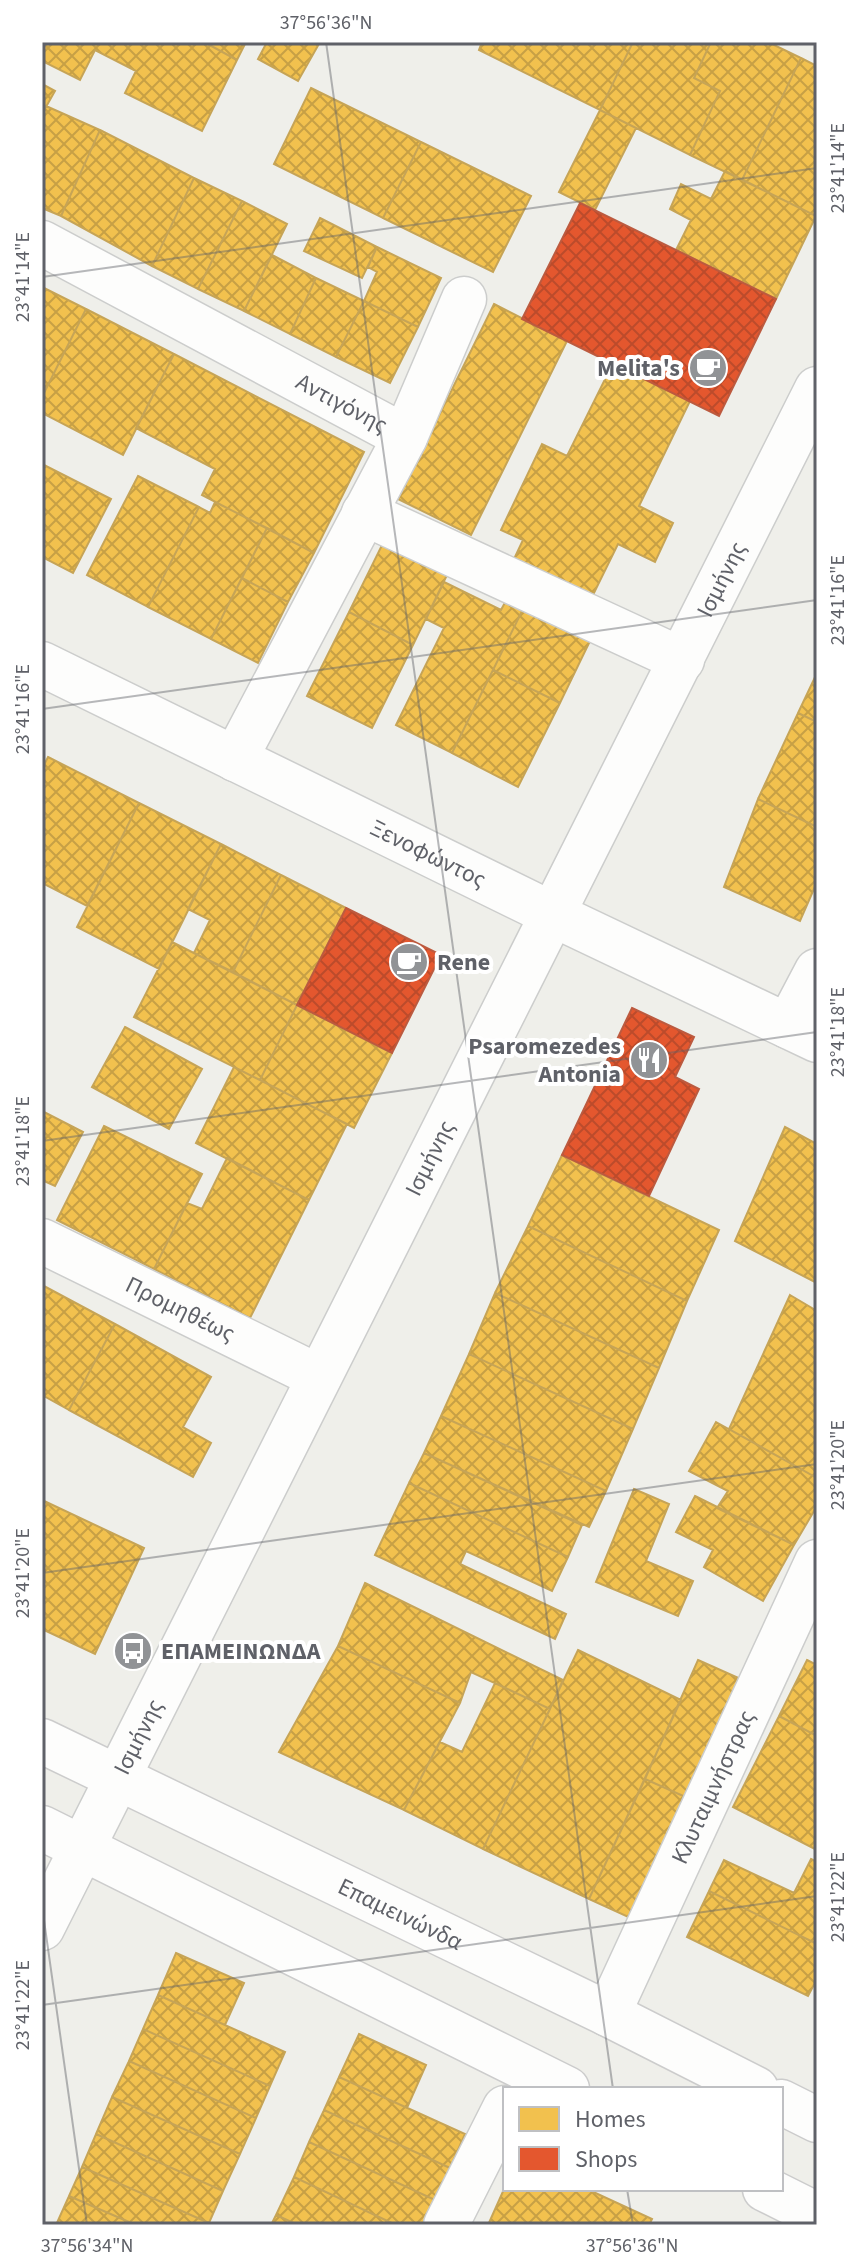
<svg xmlns="http://www.w3.org/2000/svg" width="859" height="2267" viewBox="0 0 859 2267" font-family="'Source Sans 3',sans-serif">
<style>
.homes{fill:url(#homes-cross-hatch);stroke:#c6a456;stroke-width:2}
.shops{fill:url(#shops-cross-hatch);stroke:#bc5a3f;stroke-width:2}
.lines{fill:none;stroke-linecap:round;stroke-linejoin:round}
.pedestrian-casing{stroke:#cccdcc;stroke-width:47}
.minor-casing{stroke:#cccdcc;stroke-width:47}
.secondary-casing{stroke:#ccc;stroke-width:47}
.pedestrian{stroke:#fdfdfc;stroke-width:44}
.minor{stroke:#fdfdfc;stroke-width:44}
.secondary{stroke:#fdfdfc;stroke-width:44}
.ticks{fill:none;stroke:#5f6168;stroke-width:2;stroke-opacity:0.45}
.labels{text-anchor:middle;dominant-baseline:central;stroke-width:8;stroke-linejoin:round;paint-order:stroke}
.poi-label{font-size:24px;font-weight:bold;fill:#5f6168;stroke:#fff;text-anchor:end}
.street-label{font-size:24px;fill:#5f6168;stroke:#fff}
.neatline{fill:none;stroke:#5f6168;stroke-width:3}
.ticks-label{font-size:20px;text-anchor:middle;fill:#5f6168}
</style>
<defs>
<pattern id="homes-cross-hatch" width="8" height="8" patternUnits="userSpaceOnUse" patternTransform="scale(2)"><rect width="8" height="8" fill="#f2c14e"/><path d="M0 0l8 8M0 8l8-8" fill="none" stroke="#c7a045"/></pattern>
<pattern id="shops-cross-hatch" width="8" height="8" patternUnits="userSpaceOnUse" patternTransform="scale(2)"><rect width="8" height="8" fill="#e4572e"/><path d="M0 0l8 8M0 8l8-8" fill="none" stroke="#bc4b2b"/></pattern>
</defs>
<rect width="100%" height="100%" fill="#efefea"/>
<path class="homes" d="M42 42H204L237 60 202 131 125 93 136 71 95 50 80 80 42 61Z
M204 42H246L237 60Z
M267 42H320L298 81 258 59Z
M482 42H633L600 110 479 50Z
M633 42H711L694 78 720 91 690 155 600 110Z
M711 42H768L801 58 742 180 690 155 720 91 694 78Z
M801 58 817 66 816 216 742 180Z
M42 84 55 91 42 114Z
M311 88 421 142 383 218 274 164Z
M46 106 100 130 61 216 42 208V114Z
M600 110 636 128 595 210 559 192Z
M100 130 194 178 152 266 61 216Z
M421 142 531 196 493 272 383 218Z
M725 171 816 216 776 299 676 250 691 220 670 209 681 184 711 199Z
M194 178 242 201 198 289 152 266Z
M242 201 287 224 244 311 198 289Z
M320 218 377 247 362 278 304 251Z
M377 247 441 278 418 327 364 301 377 272 368 267Z
M272 255 316 278 290 334 244 311Z
M316 278 364 301 336 357 290 334Z
M42 287 86 309 42 397Z
M364 301 418 327 390 383 336 357Z
M494 304 567 341 471 535 398 499Z
M86 309 174 354 123 455 42 413V397Z
M174 354 364 452 314 553 202 495 215 469 136 428Z
M613 363 690 401 639 506 673 523 655 562 618 544 592 597 514 559 523 540 501 530 542 444 567 456Z
M42 464 111 499 73 573 42 557Z
M138 476 199 507 148 607 87 575Z
M215 502 267 528 211 639 148 607 199 507 210 513Z
M267 528 314 553 288 602 242 578Z
M384 541 448 573 413 645 349 612Z
M242 578 288 602 258 663 211 639Z
M444 582 501 610 508 597 525 605 452 753 396 725 444 628 426 619Z
M525 605 591 639 560 703 493 670Z
M349 612 413 645 372 728 307 696Z
M493 670 560 703 518 787 452 753Z
M817 673V722L798 713Z
M798 713 817 722V827L758 799Z
M48 757 139 803 87 906 42 883V769Z
M758 799 817 827V882L800 921 724 887Z
M139 803 221 844 159 969 77 927Z
M221 844 281 875 233 972 194 953 210 920 188 909Z
M281 875 346 908 297 1005 233 972Z
M172 942 297 1005 260 1080 134 1017Z
M297 1005 392 1053 354 1128 260 1080Z
M125 1027 202 1069 169 1129 92 1087Z
M234 1067 347 1124 309 1200 196 1143Z
M42 1111 83 1132 55 1186 42 1180Z
M104 1126 202 1174 154 1269 57 1220Z
M785 1127 817 1144V1283L735 1241Z
M562 1155 719 1230 687 1301 528 1226Z
M227 1158 309 1200 250 1318 154 1269 187 1203 202 1209Z
M528 1226 687 1301 659 1368 495 1293Z
M42 1285 115 1324 69 1410 42 1395Z
M495 1293 659 1368 633 1429 469 1354Z
M790 1295 817 1311V1478L729 1429Z
M115 1324 211 1377 183 1427 211 1443 193 1477 69 1410Z
M469 1354 633 1429 606 1491 441 1416Z
M441 1416 606 1491 589 1527 424 1453Z
M716 1422 817 1478V1506L794 1545 717 1508 728 1491 689 1471Z
M424 1453 582 1525 568 1557 409 1483Z
M409 1483 568 1557 552 1591 466 1551 460 1564 566 1614 555 1639 375 1555Z
M634 1489 669 1504 646 1561 693 1581 678 1616 596 1582Z
M695 1496 794 1545 763 1601 704 1567 713 1550 676 1532Z
M42 1500 144 1548 95 1654 42 1629Z
M365 1583 563 1680 550 1709 471 1672 460 1703 338 1646Z
M338 1646 460 1703 404 1810 279 1752Z
M578 1650 681 1700 589 1899 483 1849Z
M698 1660 743 1680 690 1799 645 1779Z
M807 1660 817 1665V1736L779 1716Z
M495 1683 550 1709 483 1849 404 1810 440 1742 462 1752Z
M779 1716 817 1736V1850L733 1807Z
M645 1779 690 1799 637 1921 589 1899Z
M811 1859 817 1862V1938L815 1943 709 1891 724 1860 794 1893Z
M709 1891 817 1944V1979L808 1996 687 1937Z
M176 1953 244 1983 225 2025 158 1995Z
M158 1995 285 2052 270 2086 143 2029Z
M143 2029 270 2086 256 2118 129 2061Z
M359 2034 426 2065 407 2108 339 2077Z
M129 2061 256 2118 240 2154 112 2097Z
M339 2077 465 2134 450 2168 324 2110Z
M112 2097 240 2154 223 2191 96 2134Z
M324 2110 450 2168 435 2200 309 2142Z
M96 2134 223 2191 209 2223 82 2167Z
M309 2142 435 2200 424 2225H396L294 2177Z
M82 2167 209 2223 208 2225H136L69 2196Z
M294 2177 396 2225H298L276 2215Z
M505 2187V2189H587L652 2219 649 2225H488Z
M69 2196 136 2225H56Z
M276 2215 298 2225H271Z"/>
<path class="shops" d="M580 203 776 299 719 416 522 319Z
M346 908 441 955 392 1053 297 1005Z
M632 1008 694 1037 675 1077 699 1089 649 1196 562 1155Z"/>
<g class="lines">
<defs>
<g id="pedestrian">
<path id="s1" d="M42 243 405 437 235 759"/>
<path d="M405 437 464 299"/>
<path d="M364 513 682 660"/>
<path d="M788 1026 817 971"/>
<path d="M446 2225 505 2108"/>
</g>
<g id="minor">
<path id="s2" d="M42 664 552 914 817 1040"/>
<path id="s3" d="M42 1241 319 1377"/>
<path id="s4" d="M42 1928 817 389"/>
<path id="s5" d="M608 2014 817 1562"/>
</g>
<g id="secondary">
<path id="s6" d="M42 1741 608 2014 756 2089"/>
<path d="M42 1828 567 2089"/>
<path d="M781 2102 817 2120"/>
<path d="M765 2189 817 2215"/>
</g>
</defs>
<use href="#pedestrian" class="pedestrian-casing"/>
<use href="#minor" class="minor-casing"/>
<use href="#secondary" class="secondary-casing"/>
<use href="#pedestrian" class="pedestrian"/>
<use href="#minor" class="minor"/>
<use href="#secondary" class="secondary"/>
</g>
<path class="ticks" d="M326 42 613 2089M42 277 817 168M42 709 817 600M42 1141 817 1032M42 1573 817 1464M42 1906 87 2225M42 2005 817 1896M627 2189 633 2225"/>
<defs>
<symbol id="cafe-disc" viewBox="-11 -11 22 22"><circle r="9.5" fill="#919396" stroke="#fff"/><path d="M-5.5-4.5H6V0H3Q3 3.5 0 3.5H-2.5Q-5.5 3.5-5.5 0ZM3-3.2v2h1.7v-2ZM-6 4.5H4V6H-6Z" fill="#fff"/></symbol>
<symbol id="restaurant-disc" viewBox="-11 -11 22 22"><circle r="9.5" fill="#919396" stroke="#fff"/><path d="M-5-6h1v4h1v-4h1v4h1v-4h1v5L-1.5 .5V6h-2V.5L-5-1ZM5-6V6H3V1.5H1.5Q1.5-4 5-6Z" fill="#fff"/></symbol>
<symbol id="bus-disc" viewBox="-11 -11 22 22"><circle r="9.5" fill="#919396" stroke="#fff"/><path d="M-5-6H5V4H4V6H2V4H-2V6H-4V4H-5ZM-3.5-4V0h7V-4ZM-3.5 1.2v1.5H-2V1.2ZM2 1.2v1.5H3.5V1.2Z" fill="#fff"/></symbol>
</defs>
<g fill-rule="evenodd">
<use href="#cafe-disc" x="686" y="346" width="44" height="44"/>
<use href="#cafe-disc" x="387" y="940" width="44" height="44"/>
<use href="#restaurant-disc" x="627" y="1038" width="44" height="44"/>
<use href="#bus-disc" x="111" y="1629" width="44" height="44"/>
</g>
<g class="labels">
<g class="poi-label">
<text x="680" y="368">Melita's</text>
<text x="437" y="962" text-anchor="start">Rene</text>
<text x="621" y="1046">Psaromezedes<tspan x="621" dy="28">Antonia</tspan></text>
<text x="161" y="1651" text-anchor="start">ΕΠΑΜΕΙΝΩΝΔΑ</text>
</g>
<g class="street-label">
<text stroke="none"><textPath href="#s1" startOffset="340">Αντιγόνης</textPath></text>
<text stroke="none"><textPath href="#s4" startOffset="1510">Ισμήνης</textPath></text>
<text stroke="none"><textPath href="#s2" startOffset="430">Ξενοφώντος</textPath></text>
<text stroke="none"><textPath href="#s4" startOffset="862">Ισμήνης</textPath></text>
<text stroke="none"><textPath href="#s3" startOffset="154">Προμηθέως</textPath></text>
<text stroke="none"><textPath href="#s4" startOffset="214">Ισμήνης</textPath></text>
<text stroke="none"><textPath href="#s5" startOffset="250">Κλυταιμνήστρας</textPath></text>
<text stroke="none"><textPath href="#s6" startOffset="398">Επαμεινώνδα</textPath></text>
</g>
</g>
<rect width="859" height="2267" fill="none" stroke="#ffffff" stroke-width="88"/>
<rect x="503" y="2087" width="280" height="104" fill="#ffffff" stroke="#bfc0c3" stroke-width="2"/>
<rect x="519" y="2107" width="40" height="24" fill="#f2c14e" stroke="#bfc0c3" stroke-width="2"/>
<text x="575" y="2127" font-size="24" fill="#5f6168">Homes</text>
<rect x="519" y="2147" width="40" height="24" fill="#e4572e" stroke="#bfc0c3" stroke-width="2"/>
<text x="575" y="2167" font-size="24" fill="#5f6168">Shops</text>
<rect x="44" y="44" width="771" height="2179" class="neatline"/>
<g class="ticks-label">
<text x="326" y="29">37°56'36"N</text>
<text transform="translate(837 168) rotate(-90)" y="7">23°41'14"E</text>
<text transform="translate(22 277) rotate(-90)" y="7">23°41'14"E</text>
<text transform="translate(837 600) rotate(-90)" y="7">23°41'16"E</text>
<text transform="translate(22 709) rotate(-90)" y="7">23°41'16"E</text>
<text transform="translate(837 1032) rotate(-90)" y="7">23°41'18"E</text>
<text transform="translate(22 1141) rotate(-90)" y="7">23°41'18"E</text>
<text transform="translate(837 1465) rotate(-90)" y="7">23°41'20"E</text>
<text transform="translate(22 1573) rotate(-90)" y="7">23°41'20"E</text>
<text transform="translate(837 1897) rotate(-90)" y="7">23°41'22"E</text>
<text transform="translate(22 2005) rotate(-90)" y="7">23°41'22"E</text>
<text x="87" y="2252">37°56'34"N</text>
<text x="632" y="2252">37°56'36"N</text>
</g>
</svg>
